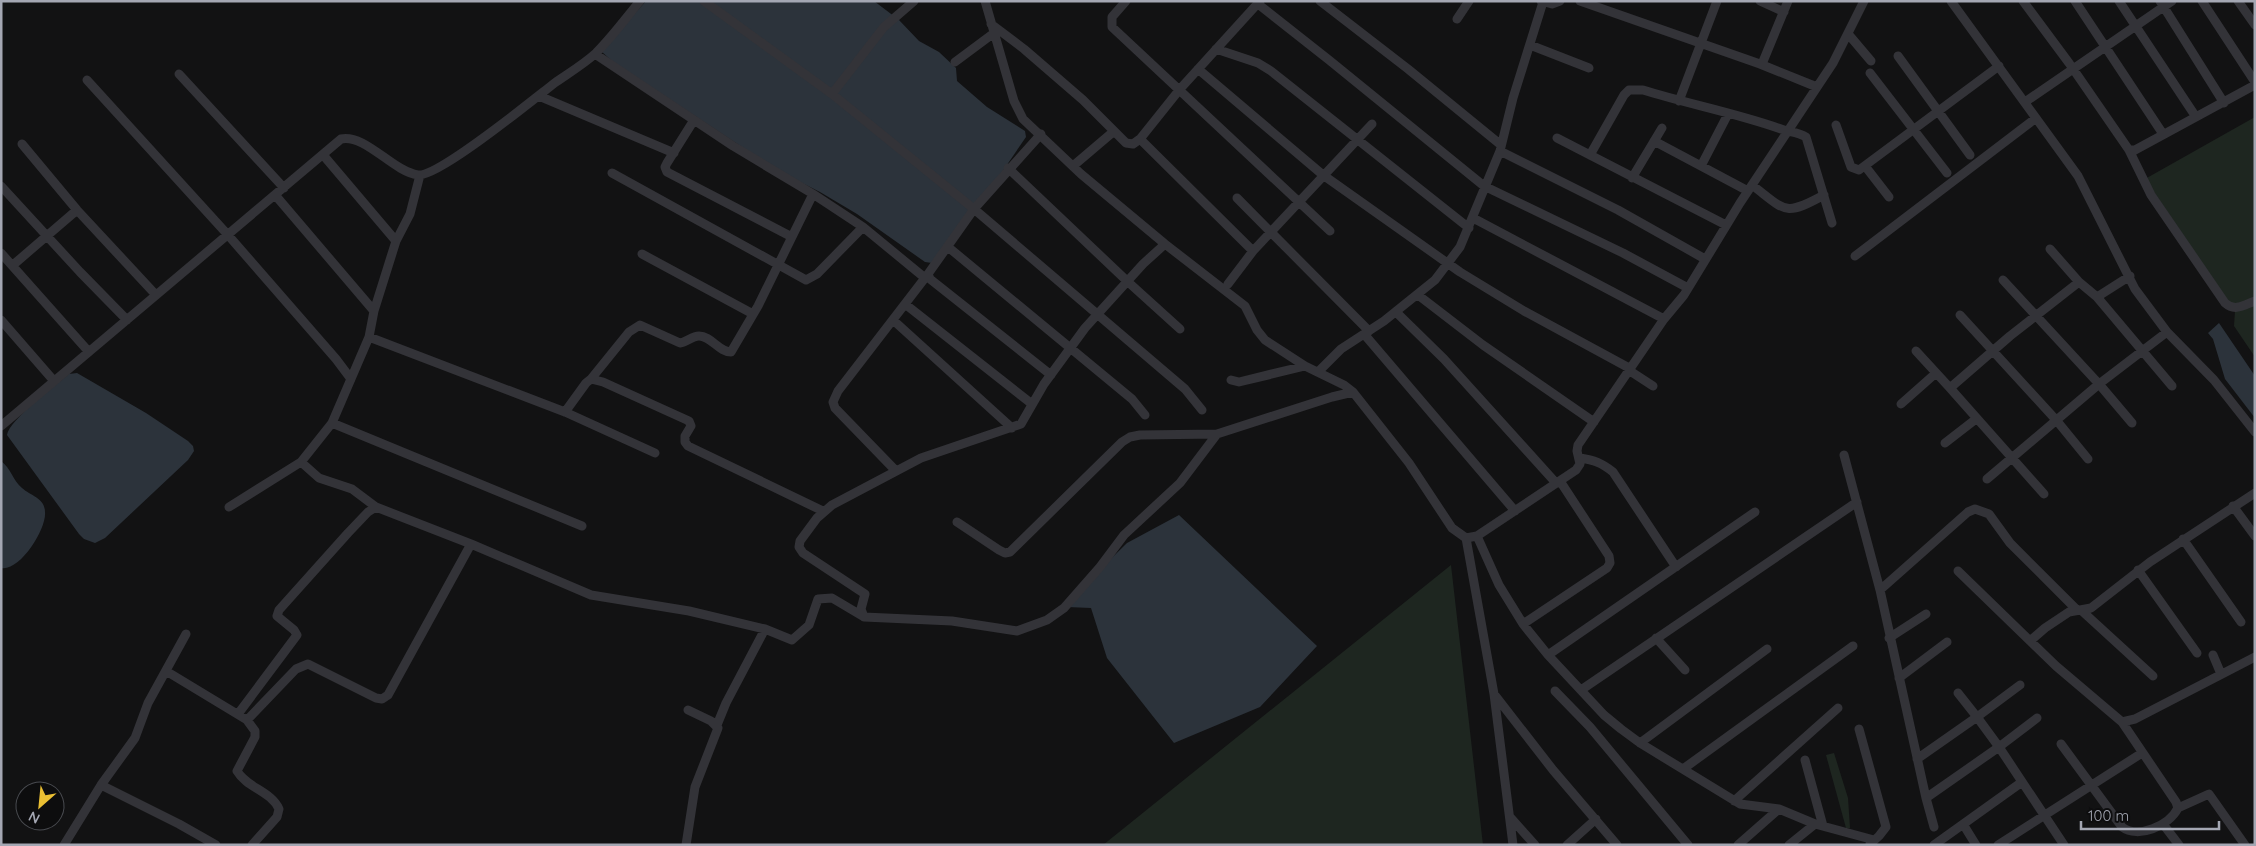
<svg xmlns="http://www.w3.org/2000/svg" width="2256" height="846" viewBox="0 0 2256 846" font-family="Quicksand,sans-serif">
<style>
.green{fill:#1e2620}
.water{fill:#2c333b}
.lines{fill:none;stroke-linecap:round;stroke-linejoin:round}
.street{stroke:#333338;stroke-width:9}
</style>
<rect width="100%" height="100%" fill="#121213"/>
<path class="green" d="M2255 117V357L2234 326 2235 311 2145 179Z
M1451 565 1483 845H1103Z
M1834 753 1848 798 1850 828H1846L1826 755Z"/>
<path class="water" d="M646 1H874L899 20 919 41 939 52 956 68 957 81 987 107 1025 131 1026 137 1000 175 932 263 925 262 857 214 820 192 780 172 612 61 601 51Z
M2219 323 2255 376V418L2225 379 2213 339 2208 333Z
M77 373 146 413 188 441 193 446 194 451 188 460 105 538 95 543 84 539 79 534 7 435C9 420 56 385 69 374Z
M1 461C11 468 13 481 22 488 31 496 45 498 45 512 47 528 20 572 1 568Z
M1179 515 1317 646 1260 707 1174 743 1107 658 1091 608 1067 607V602L1127 543Z"/>
<g class="lines">
<path class="street" d="M704 1 832 94 974 209 1185 389 1202 410
M985 1 1014 101 1023 119 1081 174 1165 244 1245 306 1257 330 1265 340 1305 366 1344 385 1353 392 1409 463 1452 528 1466 538 1477 536 1576 470 1580 464 1577 451 1578 445 1664 319 1684 295 1740 203 1833 63 1864 1
M1126 1 1112 17V27L1330 231
M1320 1 1408 69 1501 145
M1541 1 1552 4 1560 1
M1580 1 1760 64 1817 87
M1760 1 1784 12
M1951 1 2078 176 2135 289 2167 332 2214 380 2255 432
M2023 1 2069 63 2129 150H2135L2255 85
M2075 1 2163 134
M2119 1 2196 117
M2160 1 2224 103
M2202 1 2255 82
M2238 1 2255 25
M1258 4 1329 60 1484 186 1623 253 1688 288
M1457 19 1469 1
M991 24 1024 49 1083 100 1126 143 1133 144 1140 139 1180 89 1260 1
M1849 35 1871 61
M1530 45 1589 68
M1216 49 1258 63 1271 71 1469 228
M595 54 733 146 813 194 863 227 925 278
M1898 56 1970 155
M955 62 994 33
M1762 64 1788 1
M1198 69 1323 175 1460 272 1524 311 1631 369
M1870 73 1947 173
M179 74 284 188
M87 80 228 235 336 359 351 379
M832 94 884 27 914 1
M539 96 674 153
M1679 101 1717 1
M2025 102 2172 1
M694 120 667 163 665 167 667 172 792 237
M1836 125 1851 167 1859 170 1999 66
M1041 134 974 209 928 274 930 279 1051 375
M1557 138 1726 225
M1140 139 1253 251
M1654 141 1748 191
M22 144 77 210 156 295
M2129 150 2151 195 2225 303C2235 312 2244 305 2255 301
M1500 151 1618 210 1705 259
M1590 155 1624 95 1629 90H1643C1688 104 1736 113 1781 129 1789 132 1798 132 1806 137L1832 223
M324 156 396 241
M1073 166 1113 132
M1701 166 1728 114
M1865 166 1889 197
M1008 168 1127 281 1180 329
M612 173 806 280 817 274 863 227
M1632 178 1662 128
M1752 185C1786 211 1784 217 1824 195
M1 186 80 272 127 320
M276 196 374 311
M1237 198 1369 331
M1473 218 1664 319
M1165 244 1143 264 1085 328 1044 384 1021 424 921 458 832 505 817 518 800 541 799 547 803 553 865 594 861 609 864 617 952 621 1017 631 1047 620 1064 608 1100 567 1124 535 1180 483 1217 434
M948 247 1132 399 1145 415
M2050 249 2079 282
M1 253 89 352
M642 254 753 314
M1855 256 2036 118
M13 265 77 210
M2003 280 2099 384 2132 423
M1228 284 1253 251 1372 124
M1418 295 1483 345 1594 422
M2097 297 2172 386
M905 304 1032 404
M1396 312 1444 359 1556 483
M1960 315 2057 421 2088 459
M1 320 54 381
M893 320 1012 428
M1364 334 1515 511
M369 337 565 412 655 453
M1916 351 1950 388
M1319 371 1341 349 1384 321 1435 280 1460 247 1500 151 1513 98 1543 2
M1630 371 1653 386
M591 379 629 332 640 325 680 343C687 342 692 336 699 336 711 336 719 352 731 352L758 306 813 194
M1231 380 1239 382 1305 366
M1901 404 1936 373
M565 412 586 383 591 379 603 382 689 421 691 426 685 436V442L688 446 823 511
M332 423 582 526
M1 426 341 139C366 134 392 171 418 175 439 177 535 98 556 82 569 73 584 64 596 53 612 37 626 18 640 1
M1945 443 1976 419
M1844 455 1880 590 1926 798
M1580 458C1594 460 1602 463 1613 472L1676 567
M301 462 319 478 352 489 376 507
M896 471 835 408 833 402 838 391 928 274
M1987 479 2099 384 2167 332
M2044 494 1950 388 2010 336 2079 282 2097 297 2130 276
M2233 506 2255 536
M229 507 301 462 332 423 369 337 374 311 396 241 410 214 420 175
M957 522 999 550 1005 553 1010 552 1122 442 1130 437 1140 435 1217 434 1332 397 1353 392
M1477 536 1499 585 1523 624 1548 655 1604 715 1621 729 1640 743 1740 804 1779 809 1815 824 1874 840
M1466 538 1494 694 1513 845
M2183 539 2241 622
M2138 570 2197 653
M1958 571 2056 666 2122 722 2135 719 2255 657
M1880 590 1968 512 1975 509 1989 514 2010 543 2077 610
M2082 611 2153 676
M1523 624 1607 568 1610 563 1609 556 1560 481
M1656 638 1685 670
M1889 638 1926 614
M2030 641 2045 628 2069 612 2091 608 2150 562 2255 493
M1548 655 1755 512
M2213 655 2221 674
M166 671 247 720 255 731V737L237 771C247 788 271 791 279 809L277 817 252 845
M1899 678 1947 642
M1581 690 1857 502
M1555 691 1590 727 1688 845
M1958 693 1977 717 2020 685
M1494 694 1553 770 1617 845
M238 714 297 635 294 630 277 616 279 610 348 533 368 512 376 507 471 544 591 595 689 611 765 629 792 640 809 625 818 599 832 598 864 617
M247 720 296 669 308 664 376 698 382 699 388 695 471 544
M717 725 726 703 765 629
M1859 729 1886 827 1879 836 1870 844
M1640 743 1767 649
M2061 744 2122 827C2138 839 2169 826 2178 808L2176 802 2122 722
M1917 759 1977 717 1999 747 2037 718
M1805 760 1823 826
M1683 769 1853 646
M101 785 179 824 216 845
M1734 801 1838 708
M2178 808 2209 794 2245 845
M1510 817 1535 845
M1963 824 1976 845
M2163 824 2179 845
M1934 827 1926 798 1999 747 2064 845
M64 845 101 785 135 738 148 703 186 634
M686 845 695 787 718 728 711 721 688 710
M1567 845 1596 819
M1738 845 1779 809
M1789 845 1815 824
M1934 845 2022 782
M1998 845 2142 753"/>
</g>
<rect width="2256" height="846" fill="none" stroke="#a4a7b3" stroke-width="5"/>
<g transform="translate(40 806) rotate(207)"><circle r="24" fill="#0d0d0e" stroke="#494b50"/>
<path d="M0-4L9 19L0 12L-9 19Z" fill="#eabf33"/>
<text y="-8" font-size="14" font-weight="bold" text-anchor="middle" fill="#a4a7b3">N</text>
</g>
<path d="M2081 821v8h138v-8" fill="none" stroke="#a4a7b3" stroke-width="2.5"/>
<text x="2088" y="821" font-size="15" fill="#a4a7b3" stroke="#0d0d0e" stroke-width="4" paint-order="stroke">100 m</text>
</svg>
